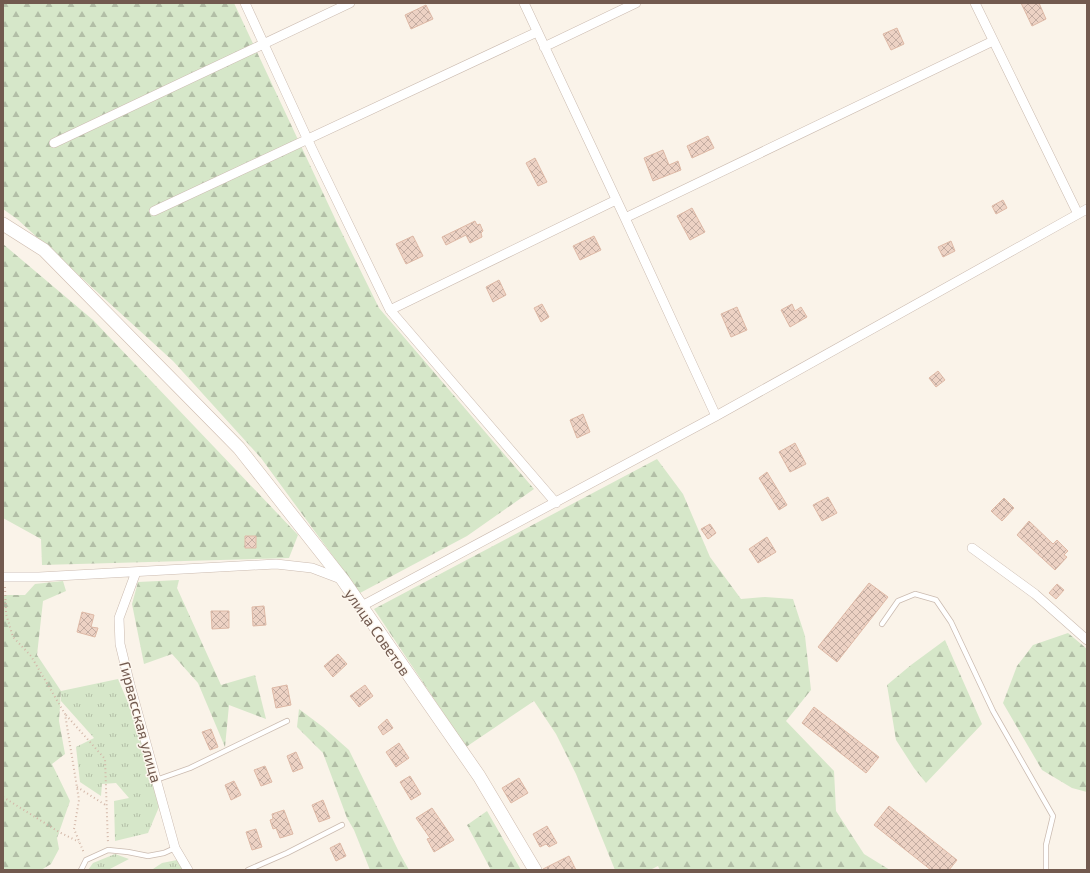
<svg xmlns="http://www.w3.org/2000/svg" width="1090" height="873" viewBox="0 0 1090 873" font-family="'Exo 2',sans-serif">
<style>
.grass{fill:url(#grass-tufts)}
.forest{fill:url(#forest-firs)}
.building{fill:url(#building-cross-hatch);stroke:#deb9a6}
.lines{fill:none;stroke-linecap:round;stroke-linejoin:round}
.lane-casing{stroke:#cbbbb0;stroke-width:6}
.street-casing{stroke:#cbbbb0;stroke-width:10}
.secondary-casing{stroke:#cebbae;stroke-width:14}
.path{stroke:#d2b6a7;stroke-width:2;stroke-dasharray:1 3;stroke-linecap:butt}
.lane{stroke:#fff;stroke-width:4.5}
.street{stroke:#fff;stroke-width:9}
.secondary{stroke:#fff;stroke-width:13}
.labels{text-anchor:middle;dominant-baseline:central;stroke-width:3;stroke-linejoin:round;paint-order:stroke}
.street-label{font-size:15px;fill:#725a4f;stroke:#fdf7ef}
</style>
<defs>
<pattern id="grass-tufts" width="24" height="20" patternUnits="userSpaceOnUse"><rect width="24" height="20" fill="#d6e7c9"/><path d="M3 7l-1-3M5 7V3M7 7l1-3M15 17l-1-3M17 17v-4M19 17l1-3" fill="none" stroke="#b2bea6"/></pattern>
<pattern id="forest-firs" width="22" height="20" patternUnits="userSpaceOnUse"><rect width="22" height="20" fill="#d6e7c9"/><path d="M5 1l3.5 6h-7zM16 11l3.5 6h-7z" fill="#b2bea6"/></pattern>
<pattern id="building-cross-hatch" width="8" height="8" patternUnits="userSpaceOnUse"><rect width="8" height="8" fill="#edd2c4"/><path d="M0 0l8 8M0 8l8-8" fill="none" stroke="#c4ada2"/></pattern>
</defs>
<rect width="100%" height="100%" fill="#faf3e9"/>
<path class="grass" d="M118 679 140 731 159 807 148 833 115 841 114 801 129 798 116 783 102 784 101 796 80 782 76 747 94 738 61 701V691Z
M115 854 129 859 108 870H88L93 863Z
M177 860 183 870 153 869 162 863Z"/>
<path class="forest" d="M3 3H234L338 225 379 308 534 489 467 536 360 593 261 458 173 361 17 219 3 209Z
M3 244 93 320 298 535 289 558 42 565 41 539 3 518Z
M657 459 683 494 710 557 741 599 765 597 793 599 805 636 811 690 786 721 834 771 836 811 864 854 890 870H660L658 866 650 870H615L576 774 556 734 534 701 466 747 374 609Z
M179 580 177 588 221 685 255 675 266 719 229 705 225 747 198 683 172 654 144 664 132 604 138 582Z
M63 581 66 591 43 601 37 655 61 691 59 721 65 754 52 764 70 801 57 838 59 849 51 864 41 870H3V595H25L35 584Z
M1068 633 1087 649V792L1072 788 1042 770 1003 703 1017 666 1033 645Z
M945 640 982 724 926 783 914 768 896 740 887 685 911 665Z
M299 709 323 727 349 750 399 852 409 870H370L354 830 347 818 323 753 297 727Z
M487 811 521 870H491L467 825Z"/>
<path class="building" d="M1021 3H1039L1046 19 1032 26Z
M426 5 433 19 411 29 405 15Z
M897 28 904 44 891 50 883 34Z
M708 136 714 148 692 158 687 146Z
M663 150 669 165 678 161 681 170 653 181 644 158Z
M535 158 547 182 538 186 526 163Z
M1003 200 1007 208 996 214 992 206Z
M692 208 705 232 690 240 677 216Z
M475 221 477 225 480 224 483 231 481 233 482 237 470 243 466 235 446 245 442 237Z
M413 236 423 256 406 264 396 244Z
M594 236 601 250 580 260 573 246Z
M951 241 955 251 943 257 938 247Z
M499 280 506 295 493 302 486 287Z
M542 304 549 317 541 322 534 308Z
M792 304 795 311 801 307 807 317 790 327 781 310Z
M737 307 747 330 731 337 721 314Z
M938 371 945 380 936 387 929 378Z
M583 414 590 432 577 438 570 420Z
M795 443 806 464 790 472 779 452Z
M767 472 787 505 779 510 759 478Z
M828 497 837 513 822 521 813 505Z
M1004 498 1014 508 1002 521 991 511Z
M1029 521 1053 544 1057 540 1068 551 1064 555 1067 557 1055 570 1017 535Z
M710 524 716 533 708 539 701 529Z
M245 536H256V548H245Z
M767 537 776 552 758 563 749 549Z
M869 583 888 597 837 662 818 647Z
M1057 584 1064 590 1056 599 1049 593Z
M264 606 266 625 253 626 252 607Z
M211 611H229V628L212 629Z
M82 612 94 615 91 627 98 628 95 637 77 632Z
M338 654 347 664 333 677 324 666Z
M287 685 291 705 276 708 272 688Z
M365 685 373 696 359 707 350 696Z
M814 707 879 757 866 773 802 723Z
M387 719 393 728 383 735 378 727Z
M211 729 218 747 210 750 202 732Z
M399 743 409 758 396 767 386 752Z
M296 752 303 768 293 772 287 756Z
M265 766 272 782 261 786 254 770Z
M410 776 421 794 411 800 400 782Z
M519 778 528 793 511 803 502 788Z
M234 781 241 795 231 800 225 785Z
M323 800 330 818 319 822 312 805Z
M889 806 957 860 949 870H931L874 825Z
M432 808 454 840 434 852 427 839 430 838 416 818Z
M284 810 293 834 280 838 276 828 273 829 270 820 273 819 272 814Z
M547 826 557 843 549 847 546 844 540 847 533 834Z
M256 829 262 847 252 850 246 832Z
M340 843 346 856 336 861 330 848Z
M569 856 576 870H543V869Z"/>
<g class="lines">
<defs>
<path id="lane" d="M882 624 898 601 915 594 936 600 951 622 993 711 1053 816 1046 845V870
M156 780 190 768 287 721
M81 870 86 860 108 850 128 852 148 856 164 853 175 848
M248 870 287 853 342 825"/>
<path id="street" d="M245 3 312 149 390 310 556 503
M524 3 625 218 716 416
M975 3 1078 214
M544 47 636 3
M54 143 350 3
M154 211 537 32
M625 218 993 41
M390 310 616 200
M972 548 1035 594 1087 640
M136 572 119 618 120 644 130 685 175 848 188 870
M3 577H39L276 564 312 568 341 579
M360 607 716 416 1087 209"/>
<path id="secondary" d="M3 224 44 250 239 448 343 580 479 776 535 870"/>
</defs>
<use href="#lane" class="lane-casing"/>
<use href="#street" class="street-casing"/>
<use href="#secondary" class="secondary-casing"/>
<path class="path" d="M5 587 6 614 13 637 31 656 65 714 79 800 74 829 84 853
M66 715 105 759 108 844
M77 787 107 806
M3 797 59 832 79 842"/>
<use href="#lane" class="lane"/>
<use href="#street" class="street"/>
<use href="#secondary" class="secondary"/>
</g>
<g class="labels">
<g class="street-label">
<text transform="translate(378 632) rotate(55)">улица Советов</text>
<text transform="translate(141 722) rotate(75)">Гирвасская улица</text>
</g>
</g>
<rect width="1090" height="873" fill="none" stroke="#725a4f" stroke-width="8"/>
</svg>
